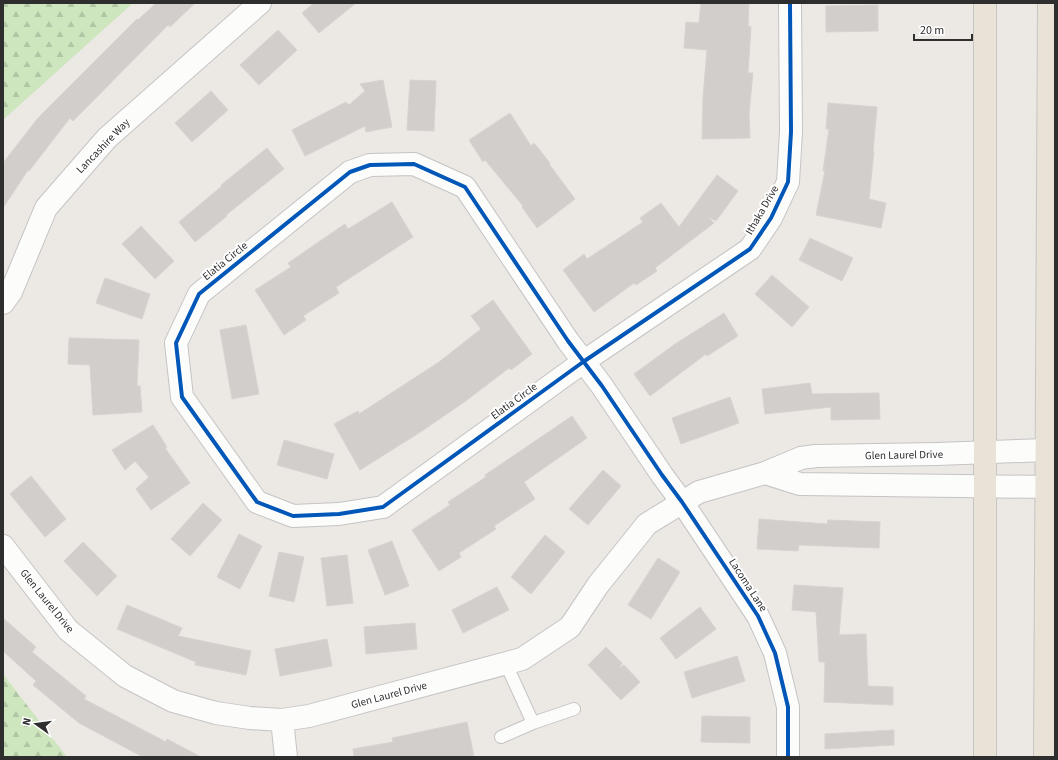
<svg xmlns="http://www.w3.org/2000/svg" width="1058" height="760" viewBox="0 0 1058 760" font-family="'Source Sans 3',sans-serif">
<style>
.forest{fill:url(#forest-firs)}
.building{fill:#d1cecb;stroke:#d7d4d0}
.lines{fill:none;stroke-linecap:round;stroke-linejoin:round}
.service-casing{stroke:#c5c4c5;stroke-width:14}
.minor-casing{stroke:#c5c4c5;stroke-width:24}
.trunk-casing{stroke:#c6c5c4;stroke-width:24}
.service{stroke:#fcfcfb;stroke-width:12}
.minor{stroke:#fcfcfb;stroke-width:22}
.trunk{stroke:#e9e2d6;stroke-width:22}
.cycleway-casing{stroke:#fff;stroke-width:6}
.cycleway{stroke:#0057b8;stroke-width:4}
.labels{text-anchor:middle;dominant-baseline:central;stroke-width:4;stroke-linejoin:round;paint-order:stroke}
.street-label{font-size:11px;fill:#2e2e2e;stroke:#fff}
</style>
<defs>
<pattern id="forest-firs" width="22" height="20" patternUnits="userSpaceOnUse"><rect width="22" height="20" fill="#cee6be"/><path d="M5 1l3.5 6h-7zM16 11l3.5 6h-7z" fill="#b1c6a4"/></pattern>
</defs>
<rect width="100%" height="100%" fill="#ece8e4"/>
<path class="forest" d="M3 3H133L3 120Z
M3 674 67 757H3Z"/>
<path class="building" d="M156 3H195L170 27 168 25 73 121 70 118 29 171 28 170 3 208V163L38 118 137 19 138 20Z
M314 3H356L319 33 302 13Z
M701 3H749L748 26 751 27 748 73H753L749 113 750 138 702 139 703 97 707 50 684 48 686 22 699 23Z
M878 5V31L826 32V6Z
M278 30 297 50 259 85 240 65Z
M383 80 392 127 366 132 365 126 305 156 292 130 346 102 349 105 365 91 360 84Z
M410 80 436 81 434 131 407 130Z
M211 91 228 110 192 142 175 123Z
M828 103 877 107 873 151 874 152 869 199 886 203 881 228 816 215 825 171H823L829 129H826Z
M510 113 531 146 534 143 550 163 549 164 575 199 537 228 522 207 523 206 485 160 483 162 469 140Z
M267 148 284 169 226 215 227 216 195 242 179 222 222 186 221 185Z
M717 175 738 191 716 221 708 217 714 223 655 268 657 271 636 285 634 283 594 312 563 270 584 254 587 259 643 222 640 218 661 203 679 227Z
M392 202 413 237 336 287 339 293 303 316 306 320 284 335 255 290 291 267 288 263 323 239 345 224 348 229Z
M141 226 174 261 155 279 122 244Z
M810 238 853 258 842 281 799 260Z
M772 275 809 307 792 327 755 294Z
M105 278 150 294 142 319 96 303Z
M493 300 532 354 511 370 509 368 467 400 422 431 360 470 334 424 358 411 359 414 439 362 481 329 471 316Z
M724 313 738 336 707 356 706 354 650 396 634 374 675 344Z
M246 325 259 394 232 399 220 330Z
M69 338 139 340 137 386H140L142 412 93 415 90 365 68 364Z
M810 383 812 394 879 393 880 419 831 420V407L765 414 762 389Z
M730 397 739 423 681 444 672 418Z
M572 416 587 438 524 482 535 499 494 526 496 529 459 553 461 557 439 571 412 530 450 505 448 502 486 477 485 475Z
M153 425 167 447 165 448 190 483 151 510 136 489 149 477 135 461 125 470 112 450Z
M284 440 334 454 327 479 277 465Z
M603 470 621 486 588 525 569 509Z
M31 476 66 519 45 537 10 494Z
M203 503 222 520 190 556 171 539Z
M759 519 827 524 828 520 880 522 879 548 799 545 798 551 757 549Z
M239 534 262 546 240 589 217 577Z
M545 535 565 552 531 594 511 577Z
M392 541 409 586 385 595 368 550Z
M83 542 117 576 97 596 64 561Z
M279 552 304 557 294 602 269 596Z
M347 555 353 603 327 606 321 558Z
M658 558 680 572 651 619 628 605Z
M794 585 843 588 839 635 866 634 868 686 893 687V705L824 702 825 662H819L816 612 792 610Z
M497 587 509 610 463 633 452 610Z
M127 605 182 628 178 636 251 651 246 675 195 665 196 662 117 629Z
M700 607 716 629 676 659 660 638Z
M3 618 36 647 32 652 86 696 84 699 166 742 167 739 201 757H143L79 723 33 685 36 681 3 651Z
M415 623 417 649 366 654 364 627Z
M327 639 332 666 280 676 275 649Z
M606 647 622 663 619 668 624 665 640 682 621 700 588 665Z
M737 656 745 681 692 698 684 672Z
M702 716 750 717V743L701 742Z
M467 722 474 757H354L353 749 393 742 392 738Z
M894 730V745L825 749V734Z"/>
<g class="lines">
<defs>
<path id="service" d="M506 664 533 723
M501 737 533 723 574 709"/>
<path id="minor" d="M3 303 11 292 46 208 107 138 260 3
M765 473 800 484 1047 487
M3 546 68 630 125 676 173 701 216 713 250 718 282 720 309 716 522 659 570 627 598 585 647 524 699 492 765 473 801 458 816 456 937 454 1047 450
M282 720 286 757
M788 757V707L775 653 758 616 682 502 662 475 602 386 568 341 465 187 414 164 370 165 350 172 199 294 176 343 182 397 257 502 293 516 339 514 383 507 583 362 750 249 771 218 788 182 791 132 790 3"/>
<path id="trunk" d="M985 3V757
M1045 757 1049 3"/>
</defs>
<use href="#service" class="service-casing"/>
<use href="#minor" class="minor-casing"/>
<use href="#trunk" class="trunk-casing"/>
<use href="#service" class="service"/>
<use href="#minor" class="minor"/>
<use href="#trunk" class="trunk"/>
<defs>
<path id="cycleway" d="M788 757V707L775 653 758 616 682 502 662 475 602 386 568 341 465 187 414 164 370 165 350 172 199 294 176 343 182 397 257 502 293 516 339 514 383 507 583 362 750 249 771 218 788 182 791 132 790 3"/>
</defs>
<use href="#cycleway" class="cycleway-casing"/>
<use href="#cycleway" class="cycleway"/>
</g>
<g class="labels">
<g class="street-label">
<text transform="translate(103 146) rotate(-46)">Lancashire Way</text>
<text transform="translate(762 210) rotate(-60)">Ithaka Drive</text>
<text transform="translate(225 261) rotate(-39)">Elatia Circle</text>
<text transform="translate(514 401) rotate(-36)">Elatia Circle</text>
<text transform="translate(904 455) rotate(-1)">Glen Laurel Drive</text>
<text transform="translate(748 585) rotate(57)">Lacoma Lane</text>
<text transform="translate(47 601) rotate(51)">Glen Laurel Drive</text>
<text transform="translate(389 695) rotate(-15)">Glen Laurel Drive</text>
</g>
</g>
<rect width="1058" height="760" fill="none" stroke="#2e2e2e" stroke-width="8"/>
<g transform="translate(36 724) rotate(284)" stroke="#ffffff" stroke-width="3" paint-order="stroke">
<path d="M0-3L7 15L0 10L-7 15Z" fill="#2e2e2e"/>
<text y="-6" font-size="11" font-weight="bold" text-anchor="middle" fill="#2e2e2e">N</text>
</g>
<path d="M914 34v6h58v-6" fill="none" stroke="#2e2e2e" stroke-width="2"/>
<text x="920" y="34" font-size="12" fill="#2e2e2e" stroke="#ffffff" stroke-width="3" paint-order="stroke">20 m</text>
</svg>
